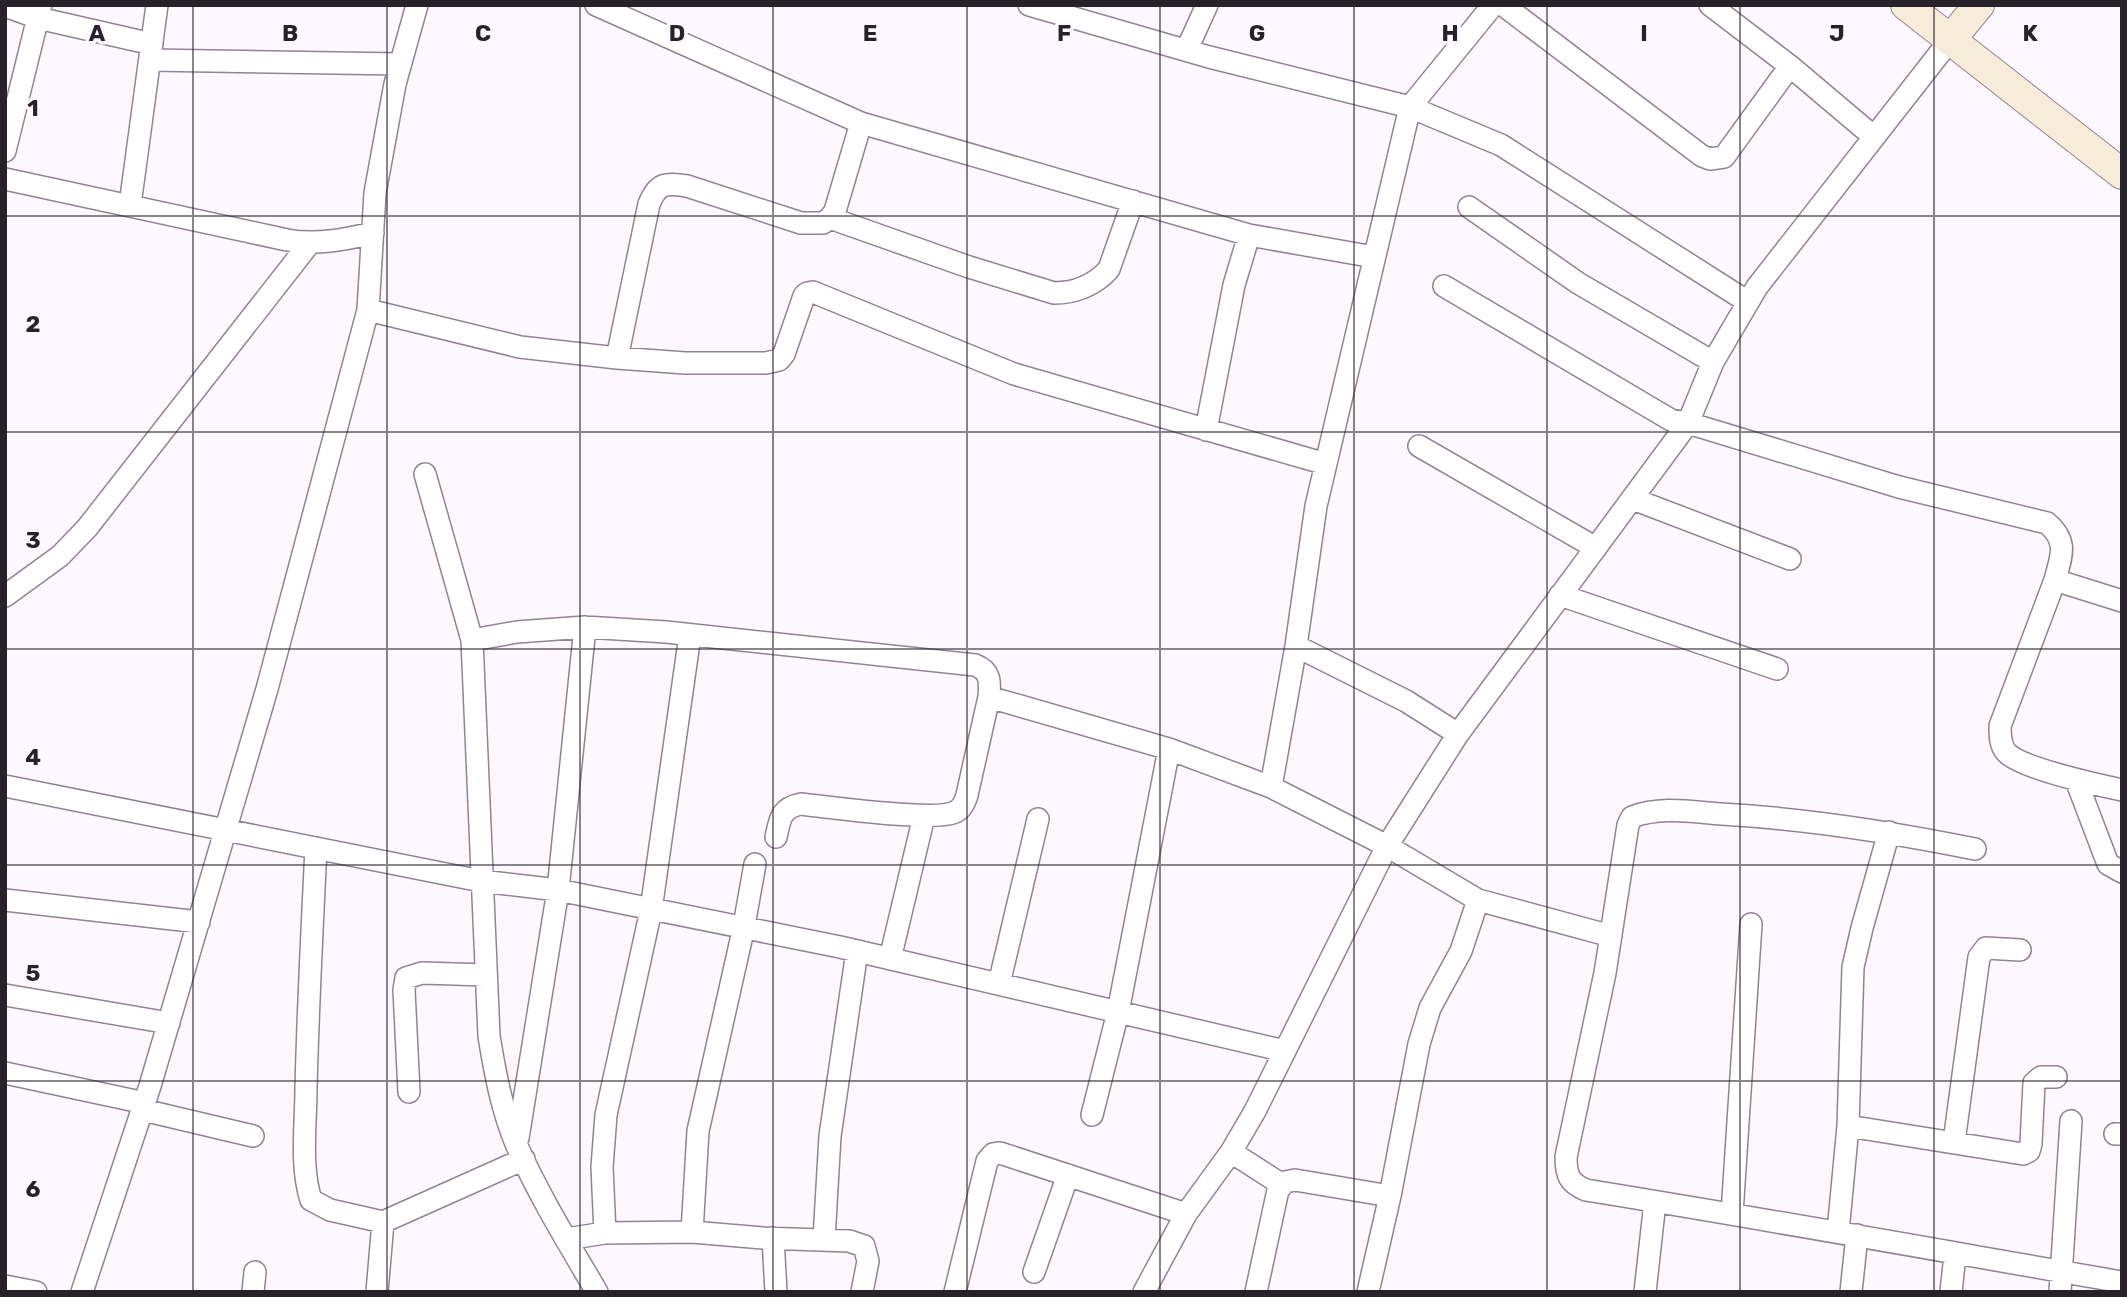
<svg xmlns="http://www.w3.org/2000/svg" width="2127" height="1297" viewBox="0 0 2127 1297" font-family="Rubik,sans-serif">
<style>
.lines{fill:none;stroke-linecap:round;stroke-linejoin:round}
.street-casing{stroke:#908494;stroke-width:24}
.secondary-casing{stroke:#908494;stroke-width:32}
.street{stroke:#fff;stroke-width:21}
.secondary{stroke:#f7ecd9;stroke-width:30}
.grid{fill:none;stroke:#272229;stroke-width:2;stroke-opacity:0.55}
.grid-label{font-size:23px;text-anchor:middle;font-weight:bold;fill:#272229;stroke:#fdf8ff;stroke-width:7;stroke-linejoin:round;paint-order:stroke}
</style>
<rect width="100%" height="100%" fill="#fdf8ff"/>
<g class="lines">
<defs>
<path id="street" d="M596 5 861 123 1249 235 1374 257
M1029 5 1209 57 1410 107 1501 145 1748 302
M1503 5 1702 156 1710 159 1724 157 1790 66 1874 137
M1710 5 1790 66
M5 6 38 18 152 44
M1187 49 1207 5
M150 60 400 64
M5 151 41 5
M5 179 287 240C317 245 343 240 373 233
M130 205 157 5
M1469 207 1578 283 1713 362
M830 218 969 267 1054 293C1075 293 1095 285 1109 269L1133 201
M1444 286 1671 420 1688 423 1899 487 2047 523C2069 542 2061 556 2055 580L2000 726C2000 735 2000 745 2006 752 2020 768 2098 785 2122 790
M368 310 520 347 617 358 685 363H766L779 360 784 354 804 296 807 293 813 292 1014 374 1326 464
M617 358 649 204C658 182 666 183 687 186L801 223H823L830 218 835 211 861 123
M1206 430 1234 285 1249 235
M1419 446 1596 548
M425 474 472 640 489 1036C495 1073 502 1111 517 1146 538 1194 570 1246 597 1292
M1633 499 1790 559
M2055 580 2122 601
M1560 595 1777 669
M5 596 60 556 87 528 309 244
M472 640 517 632 585 627 666 632 975 665C991 671 990 682 989 697L967 795C965 802 962 809 955 812 935 822 828 807 801 804 780 808 780 820 776 837
M1296 646 1406 701 1458 734
M989 697 1169 749 1271 787 1387 846 1478 900 1611 936
M2076 780 2108 864 2122 872
M5 786 481 881 558 890 840 947 1285 1051
M1271 787 1296 646 1316 506 1410 107 1493 5
M316 848C312 928 308 1008 306 1088 306 1124 300 1166 311 1200L330 1210 383 1222 524 1159
M1975 849C1891 832 1808 819 1722 814 1692 812 1661 806 1632 817L1628 825 1605 973 1566 1157C1566 1175 1569 1183 1586 1190 1765 1219 1943 1251 2122 1282
M5 900 199 922
M890 959 924 816
M999 984 1038 819
M5 995 169 1023
M5 1073 145 1103
M409 1092 404 990 406 978 422 973 486 975
M143 1110 253 1136
M1092 1115 1118 1012 1169 749
M1848 1126 2023 1154 2029 1151 2031 1144 2034 1083 2041 1077H2056
M2115 1134H2122
M518 1138 558 890 585 627
M1954 1142 1979 957 1986 948 2020 950
M1231 1152 1281 1184
M1732 1214 1751 924
M692 1232 698 1131 743 931 755 864
M1838 1232 1848 1126 1853 967 1862 928 1889 832
M605 1233 602 1167 606 1115 651 910 690 635
M773 1238 776 1292
M566 1239 605 1233 692 1232 763 1238 849 1241 864 1246 868 1261 862 1292
M824 1239 830 1136 857 951
M1034 1272 1068 1175
M5 1286 36 1292
M82 1292 150 1086 267 689 368 310 375 193 395 84 417 5
M253 1292 255 1272
M377 1292 383 1222
M955 1292 987 1161 993 1154 1000 1153 1186 1214
M1144 1292 1186 1214 1231 1152 1255 1111 1387 846 1458 734 1688 423 1713 362 1757 287 1950 40
M1256 1292 1278 1190 1285 1182 1295 1180 1390 1196
M1368 1292 1390 1196 1419 1044 1430 1008 1461 951 1478 900
M1645 1292 1655 1202
M1851 1292 1857 1235
M1951 1292 1955 1255
M2060 1292 2071 1121"/>
<path id="secondary" d="M1906 5 2122 174
M1950 40 1979 5"/>
</defs>
<use href="#street" class="street-casing"/>
<use href="#secondary" class="secondary-casing"/>
<use href="#street" class="street"/>
<use href="#secondary" class="secondary"/>
</g>
<path class="grid" d="M193 5V1292M387 5V1292M580 5V1292M773 5V1292M967 5V1292M1160 5V1292M1354 5V1292M1547 5V1292M1740 5V1292M1934 5V1292M5 216H2122M5 432H2122M5 649H2122M5 865H2122M5 1081H2122"/>
<g class="grid-label">
<text x="97" y="41">A</text>
<text x="290" y="41">B</text>
<text x="483" y="41">C</text>
<text x="677" y="41">D</text>
<text x="870" y="41">E</text>
<text x="1064" y="41">F</text>
<text x="1257" y="41">G</text>
<text x="1450" y="41">H</text>
<text x="1644" y="41">I</text>
<text x="1837" y="41">J</text>
<text x="2030" y="41">K</text>
<text x="33" y="116">1</text>
<text x="33" y="332">2</text>
<text x="33" y="548">3</text>
<text x="33" y="765">4</text>
<text x="33" y="981">5</text>
<text x="33" y="1197">6</text>
</g>
<rect width="2127" height="1297" fill="none" stroke="#272229" stroke-width="14"/>
</svg>
